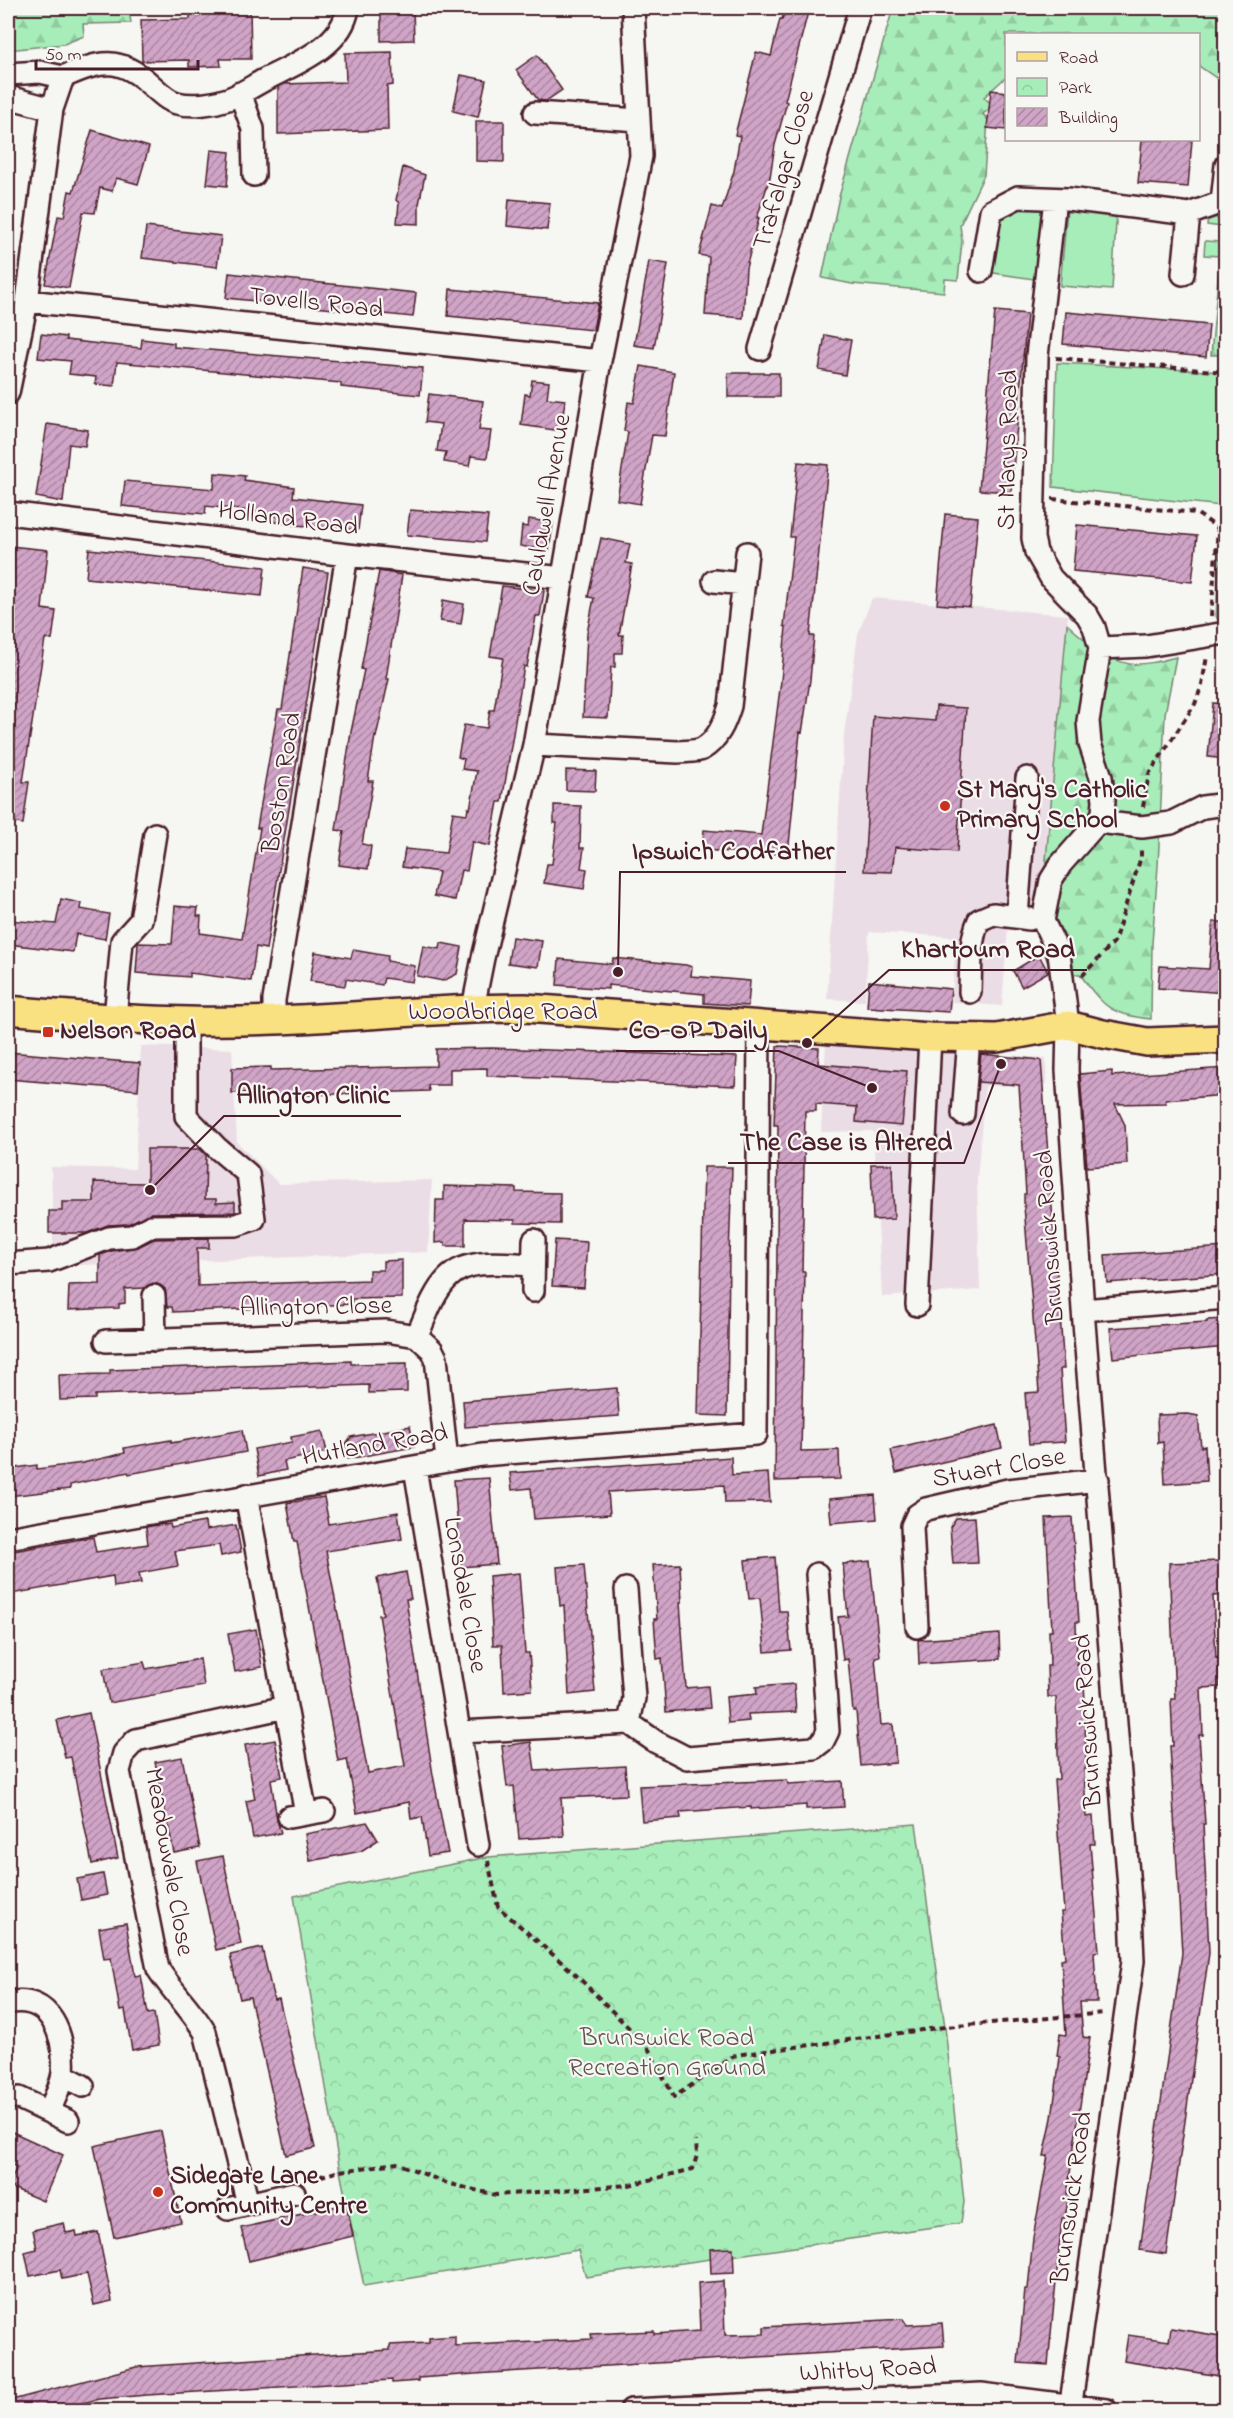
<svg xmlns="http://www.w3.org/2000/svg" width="1233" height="2418" viewBox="0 0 1233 2418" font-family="'Indie Flower',sans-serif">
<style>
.built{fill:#ebdde5}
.grass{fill:#a7edb9;stroke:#788672;stroke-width:1.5}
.forest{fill:url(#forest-firs);stroke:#788672;stroke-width:1.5}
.park{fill:url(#park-crowns);stroke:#788672;stroke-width:1.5}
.building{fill:url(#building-hatch);stroke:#4a1f2b;stroke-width:1.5}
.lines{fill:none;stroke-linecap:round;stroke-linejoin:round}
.minor-casing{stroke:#4a1f2b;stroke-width:26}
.major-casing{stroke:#4a1f2b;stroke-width:32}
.path{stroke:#4a1f2b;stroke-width:4;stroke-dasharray:6 4.5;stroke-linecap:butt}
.minor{stroke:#f6f6f2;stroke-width:21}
.major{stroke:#f9e181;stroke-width:27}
.poi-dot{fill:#c8321e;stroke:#f6f6f2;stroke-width:2}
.labels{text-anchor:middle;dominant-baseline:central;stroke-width:4.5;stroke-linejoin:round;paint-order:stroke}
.street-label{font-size:26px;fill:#4a1f2b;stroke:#f6f6f2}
.poi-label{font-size:26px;font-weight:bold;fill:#4a1f2b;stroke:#f6f6f2;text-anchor:start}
.park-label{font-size:26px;fill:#61524e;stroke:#f6f6f2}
.leader{fill:none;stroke:#4a1f2b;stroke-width:2}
.callout-dot{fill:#4a1f2b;stroke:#f6f6f2;stroke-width:2}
.callout-label{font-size:27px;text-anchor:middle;font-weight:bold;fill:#4a1f2b;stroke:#f6f6f2;stroke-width:4.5;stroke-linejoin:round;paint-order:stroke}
</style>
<defs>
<pattern id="forest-firs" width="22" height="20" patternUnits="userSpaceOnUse" patternTransform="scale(1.5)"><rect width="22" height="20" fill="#a7edb9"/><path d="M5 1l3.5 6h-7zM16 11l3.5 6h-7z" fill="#91cb9f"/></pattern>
<pattern id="park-crowns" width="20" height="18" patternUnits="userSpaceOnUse" patternTransform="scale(1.5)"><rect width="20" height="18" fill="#a7edb9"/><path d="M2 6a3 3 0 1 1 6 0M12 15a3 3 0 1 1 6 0" fill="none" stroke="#91cb9f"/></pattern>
<pattern id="building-hatch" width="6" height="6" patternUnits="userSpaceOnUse" patternTransform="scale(1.5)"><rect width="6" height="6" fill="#d0a4c7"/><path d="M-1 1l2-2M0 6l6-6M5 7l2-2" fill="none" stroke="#ab85a2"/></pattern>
</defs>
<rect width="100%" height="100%" fill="#f6f6f2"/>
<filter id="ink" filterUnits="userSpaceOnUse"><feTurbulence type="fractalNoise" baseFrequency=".0167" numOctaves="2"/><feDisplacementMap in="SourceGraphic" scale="12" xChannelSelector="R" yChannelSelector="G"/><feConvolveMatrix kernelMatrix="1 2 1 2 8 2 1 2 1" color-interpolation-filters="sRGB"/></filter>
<g filter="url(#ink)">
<path class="built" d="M872 598 1068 615 1045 877 1033 913 1009 911 1002 1006 952 1002 956 937 869 932 865 1001 827 999 844 735 858 634Z
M826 1044 1046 1058 1047 1084 985 1086 977 1180 980 1290 882 1297 873 1131 821 1132Z
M141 1046 232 1049 237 1142 279 1184 432 1180 428 1252 54 1266 51 1167 135 1169Z"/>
<path class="grass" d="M1055 199 1047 281 981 271 991 211Z
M1068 199 1117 205 1112 290 1060 286Z
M1057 363 1225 372 1226 458 1221 506 1053 487Z"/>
<path class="forest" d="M35 8H133L129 10 131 23 83 24 84 36 64 44 8 50V12Z
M893 8H1225V84L1199 66 1198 34H1006V77L984 97 990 103 989 109 983 114 988 120 984 175 960 225 962 241 958 280 945 279 944 292 852 284 822 278 839 197Z
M1211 212 1221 223 1225 219V355H1211L1220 256 1204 255 1205 241 1221 242 1222 227 1207 225 1208 216Z
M1067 624C1082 638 1109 661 1130 664 1146 665 1161 661 1176 657L1165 714 1158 866 1152 943 1151 1019C1111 1015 1103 1007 1080 974H1052L1039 939Z"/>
<path class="park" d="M1221 533H1225V632L1216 616Z
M916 1824 945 2027 964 2202 961 2223 586 2277 578 2250 364 2286 340 2171 294 1896 488 1857Z"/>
<path class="building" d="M190 8H250L251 59H220L221 66 189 67V60L142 61 141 20 190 19Z
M381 8H413L414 40 381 41Z
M786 8H809L785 101 787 102 775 145 770 177 757 218H759L746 268 743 318 705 315 709 257 699 255 712 206 722 209 734 171 740 136 735 135 756 52 771 56 780 19H782Z
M392 52 393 85 387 86 388 130 278 134V87L284 84 346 82 345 53Z
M537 55 562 90 546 101 538 100 516 70Z
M461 75 486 80 478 117 453 111Z
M991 90 1006 92V130L987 128Z
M476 121H504V162L476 161Z
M92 130 149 147 138 184 116 178 112 191 100 188 95 213 83 212 69 288 45 284 58 216 64 217 69 191 73 192Z
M1142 140H1192L1188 187 1138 183Z
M211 150 230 152 227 186 207 184Z
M403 167 425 175 419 204V224L397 223 399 203 396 200Z
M509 199 550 203 547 230 507 226Z
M146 227 221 236 217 267 142 258Z
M649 261 668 264 654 348 634 345Z
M229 273 416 293 413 317 226 298Z
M450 289 598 303 593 330 448 316Z
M995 311 1027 314 1011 492 979 490Z
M1066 312 1209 325 1206 357 1063 344Z
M41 334 66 337V340L100 344 141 348 142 339 174 343V347L423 368 420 395 341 387V383L117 362 114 386 95 384 96 377 69 374 71 361 38 358Z
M825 335 851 340 845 375 819 370Z
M641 366 674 372 665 436 652 435 640 504 617 500 628 432 624 431 628 402 634 403Z
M728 373H779V397H728Z
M532 380 549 382 547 398 565 400 561 431 521 425 525 394 530 395Z
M429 394 483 401 479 430 491 431 487 458 471 456 469 466 444 462 446 452 437 451 441 424 425 422Z
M47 424 88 430 85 446 69 444 63 502 36 497Z
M798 462 828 465 810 636H814L810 680 802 733 800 732 788 855 748 851 747 853 702 850 704 830 761 835 781 681 786 627 784 626 794 537H790Z
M215 473 245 476 244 480 294 487 293 497 361 505 358 530 295 525 275 522 276 514 206 506 205 514 122 506 125 481 214 489Z
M410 510 488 516 485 542 407 535Z
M945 514 978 517 970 607 937 604Z
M529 519 553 523 549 551 520 546 522 526 528 527Z
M1077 525 1197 536 1192 582 1073 571Z
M601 538 630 544 626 563 632 564 619 635H623L622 653H615V667H611L608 718 583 717 587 633 594 598 588 597Z
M10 546 48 550 42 609 56 611 52 640 45 639 23 782H29L23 824 8 822V569Z
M89 549 265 567 262 596 86 578Z
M303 568 328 572 266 949 256 947 251 981 190 973V977L136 973 138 943 172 944 175 906 198 908 197 916H201L200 933 242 939 260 828H257L261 804 278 709H282Z
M379 571 402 575 386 679H389L376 737 375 736 368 781H373L362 844 371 846 368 869 339 865 344 831 336 830 351 732 364 670 361 669Z
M502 586 544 591 540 616H536L527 667 524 666 502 802H498L490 846 472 842 467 871 461 870 455 900 434 896 439 872 402 867 405 849 446 853 453 812 467 814 468 808 470 809 477 771 462 769 464 759 458 757 464 725 487 728 490 710H494L503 658 490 656Z
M443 600 464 604 461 624 440 621Z
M1213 703 1226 704V759L1208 757Z
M936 706 966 708 957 852 895 847 892 872 864 871 873 716 935 721Z
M566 770 596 771 595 791 566 790Z
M554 805 581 806 580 848H584L581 868 587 869 584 889 544 883 547 864H552L557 823H554Z
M61 899 81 903 80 909 109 914 105 939 76 934 73 952 8 944V920L56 924Z
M1213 922H1226V993L1158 988 1160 966 1209 969Z
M512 937 542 941 538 967 508 963Z
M441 943 462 947 457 974 443 981 417 976 423 946 440 949Z
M353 950 388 956 387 961 415 966 412 982 384 978 382 985 346 979 345 986 310 981 315 952 351 958Z
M1039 955 1048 972 1022 987 1013 971Z
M613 958 686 965 692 967 691 976 750 981 748 1006 704 1003V994L608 985V989L557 985 559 959 612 964Z
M869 981 951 989 949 1012 867 1007Z
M777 1046 819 1048 818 1064 907 1071 902 1126 856 1122 857 1107 816 1104V1111H805L802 1272H805L801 1451 839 1450 840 1479 775 1481 778 1125H774Z
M493 1048 737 1057 735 1086 487 1076V1068L450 1069V1085H428L429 1091 272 1096V1092L232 1093V1068L271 1067V1070L436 1066V1049Z
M8 1052 140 1063 138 1090 8 1079Z
M981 1054 1041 1060 1064 1369H1060L1065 1442 1029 1444 1025 1393 1039 1392 1024 1206V1194H1026L1019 1085 978 1082Z
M1226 1068V1095L1165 1100 1166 1103 1115 1104 1125 1125 1127 1164 1087 1167 1080 1074 1112 1071V1076Z
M147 1149H200L206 1155 205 1199H216V1203L235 1202V1212L151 1213 128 1224 108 1225 87 1233H49V1211H62V1202H94V1182L147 1183Z
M871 1164H892L894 1219 873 1220Z
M704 1167H732L729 1256 727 1416 698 1415Z
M444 1186 516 1188V1192L560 1193V1224L515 1223V1220L465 1219V1246H445V1242L435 1243 436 1200H444Z
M209 1238V1248H197L198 1286 369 1280V1270H383V1261L402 1260V1298L352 1299V1304L173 1312 172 1307H167L165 1289 160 1285 153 1283 145 1288 125 1289V1303L119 1304V1308L68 1310 69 1285 100 1284V1255L112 1251 138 1247 154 1239Z
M555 1240 587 1242 584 1288 552 1286Z
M1226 1247V1274L1107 1283 1105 1255Z
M1226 1319V1347L1113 1358 1110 1328 1207 1322V1320Z
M351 1361V1364L407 1363V1392L369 1393V1385L95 1395V1399L60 1400 59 1375 110 1374V1370Z
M617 1388 619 1416 465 1427 463 1401Z
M1188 1414 1198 1416 1201 1447 1205 1446 1207 1481 1165 1484 1163 1442 1158 1443 1157 1415Z
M997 1425 1002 1448 896 1473 891 1450Z
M410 1426 414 1447 348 1459 345 1445 351 1437Z
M242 1430 246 1452 129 1474 128 1472 70 1485V1489L8 1496V1469L37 1465V1469L83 1463 125 1453 124 1448 171 1440V1443Z
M322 1431 327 1452 284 1461 286 1470 259 1476 254 1449 292 1442 291 1437Z
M731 1457 732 1475 768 1473 770 1502 725 1503 724 1485 608 1492 610 1514 534 1519 531 1488 512 1490 510 1473Z
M489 1478 497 1564 461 1567 454 1480Z
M875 1495 877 1519 831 1523 829 1499Z
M324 1497 329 1524 398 1512 402 1539 326 1551 368 1773 405 1766 379 1615 383 1614 377 1578 406 1572 411 1599H406L433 1775 448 1853 428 1856 422 1817 411 1819 409 1802 357 1813 347 1759 338 1761 297 1542H294L287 1503Z
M975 1517 978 1563 953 1564 950 1527 956 1518Z
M1072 1517 1079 1622H1076L1077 1665 1083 1664 1085 1702 1086 1769H1084L1086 1817 1093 1816 1095 1844H1090L1099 1951 1094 1952 1097 2002H1080L1083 2037 1090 2038 1067 2194H1069L1065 2218H1062L1048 2365 1018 2363 1025 2289H1028L1033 2238 1048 2156H1044L1052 2118 1060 2057 1057 2056 1060 2034 1066 2035 1061 1959 1065 1958 1061 1912H1064L1054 1780 1059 1779 1056 1697H1048L1047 1666H1050L1049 1631H1052L1046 1518Z
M205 1522 206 1530 236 1525 241 1552 221 1556 219 1545 175 1551 178 1566 139 1573 141 1583 114 1587 113 1576 11 1594 8 1574V1552L93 1537 96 1552 148 1544 146 1527 164 1524V1525L170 1524 171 1528Z
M775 1557 779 1611H787L791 1650 765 1652 760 1598 749 1599 745 1560Z
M870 1561 880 1656 875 1657 881 1725 893 1724 896 1763 861 1766 856 1711H853L848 1659 843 1660 838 1617 848 1616 843 1564Z
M1219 1561 1222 1595 1213 1596 1216 1658 1219 1657 1220 1687 1201 1688 1203 1735H1199L1205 1824H1203L1209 1953 1166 2254 1140 2250 1182 1953 1170 1746H1173L1171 1699H1175L1169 1563Z
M680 1564 682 1602H680L686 1688 708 1686 710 1708 666 1712 662 1658 657 1659 654 1619H657L653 1565Z
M584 1565 595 1692 569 1695 564 1605 560 1606 557 1567Z
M519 1573 525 1653H529L532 1690 504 1692 502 1645H493L489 1576Z
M256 1629 262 1667 235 1672 228 1634Z
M999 1634 1000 1659 919 1664 918 1640Z
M200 1659 204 1686 109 1703 103 1669 144 1662 146 1669Z
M794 1684 796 1712 748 1714 749 1721 728 1723 726 1697 757 1694 756 1687Z
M89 1713 118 1858 92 1864 71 1757 65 1758 57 1720Z
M275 1740 282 1777 271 1779 277 1820 281 1833 253 1838 246 1801 255 1799 245 1745Z
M531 1742 535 1771 625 1766 627 1795 561 1798 564 1836 519 1839 514 1786 507 1787 502 1746Z
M182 1757 200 1848 174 1853 155 1762Z
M787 1780 788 1784 842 1781 844 1807 806 1809V1805L751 1809V1807L680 1812 681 1818 642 1821 639 1786Z
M367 1822 378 1840 361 1851 310 1861 305 1834Z
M223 1856 241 1944 216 1950 197 1861Z
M103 1874 107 1895 81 1900 77 1879Z
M126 1923 135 1976 141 1975 148 2014 154 2013 159 2045 132 2050 125 2010 120 2011 111 1958 104 1959 99 1928Z
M262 1948 274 2000 279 1999 315 2148 286 2155 250 1997 240 1999 230 1955Z
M8 2130 63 2155 43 2201 8 2186 17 2167 8 2163Z
M161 2131 181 2222 114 2237 94 2146Z
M346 2204 353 2236 249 2261 241 2228Z
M64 2223 66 2233 76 2231 77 2236 98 2232 112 2301 94 2305 87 2274 62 2279 60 2270 30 2276 25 2252 37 2249 33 2230Z
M733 2248 734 2273 711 2274 710 2249Z
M723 2281 725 2335 764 2334V2327L903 2319 907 2325 942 2323 944 2346 490 2373 418 2378V2381L392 2383V2380L147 2395 99 2399 62 2408 63 2410H8V2401L136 2367 390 2350V2345L429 2343V2338L455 2336V2346L592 2339 591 2334 654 2331V2334L700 2331 698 2283Z
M1171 2328 1226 2337V2377L1124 2361 1128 2335 1169 2341Z"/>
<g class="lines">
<defs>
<path id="minor" d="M8 74 40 72 63 77
M63 77C100 61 119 55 151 85 158 91 168 101 177 103 192 107 213 104 228 99 240 95 253 86 264 80 295 64 342 47 348 8
M240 93 253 129 254 175
M8 97 52 109
M535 113 639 120
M1055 199 1037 356 1033 538 1036 552 1051 578 1087 615 1094 627 1100 648 1088 721 1090 744 1101 777 1104 800 1103 813 1098 822 1061 864 1051 880 1043 921 1059 954 1068 1025 1067 1070 1083 1310 1131 1912 1133 1961 1070 2410
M1189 214 1222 202 1226 165
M981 271 991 211 1018 197 1068 199 1189 214 1183 274
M27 301 600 361
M760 349 860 8
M8 393 27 301 52 109 63 77
M8 513 347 555 563 578
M714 581 744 584
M1100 648 1146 646 1226 633
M534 745 678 752C685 751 696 752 702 749 718 740 725 722 730 706L747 553
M1098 822 1142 827 1171 823 1203 807 1226 804
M1017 917 1027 778
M970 992C971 968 969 942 979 920L993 914 1030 919
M473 1008 483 958 534 745 600 361 641 156 633 8
M115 1018 122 941 141 920 155 834
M274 1020V1000L347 555
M963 1114 969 1039
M8 1264 49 1261 109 1238 132 1236 151 1226 236 1225 254 1219 248 1174 217 1148 186 1116V1020
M533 1291 534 1240
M154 1296 155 1340
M917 1305 930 1037
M1083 1310 1226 1298
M417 1336C425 1318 433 1293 448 1278 468 1257 507 1264 533 1265
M106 1341 386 1331 417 1336 432 1350 436 1358 447 1461
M415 1468 478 1845
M246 1495 286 1707 136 1740 124 1753 119 1771 158 1969C172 1991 191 2009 205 2032L248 2204
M8 1538 482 1455 756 1434 759 1024
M626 1589 634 1698 629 1723
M917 1627 912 1526 917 1515 926 1509 1008 1490 1098 1480
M286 1707 306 1814
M460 1732 629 1723 656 1742 687 1758 814 1748 823 1741 828 1731 817 1574
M289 1817 324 1811
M8 2003C51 1993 66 2037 63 2073 61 2086 54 2100 49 2112
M63 2075 83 2086
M19 2098 68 2121
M228 2209 294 2193
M631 2410 981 2394 1106 2410"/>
<path id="major" d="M8 1010C96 1018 186 1024 275 1020 359 1017 442 1008 525 1008L930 1037 997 1038 1068 1025 1103 1034 1147 1042 1226 1039"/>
</defs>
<use href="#minor" class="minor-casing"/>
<use href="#major" class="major-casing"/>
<path class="path" d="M1056 358 1226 372
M1052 499 1196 513 1218 528 1226 449
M1211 616 1218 528 1226 529
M1143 807 1149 774 1195 704 1202 685 1207 656
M1082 976 1114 942 1141 857V847
M488 1861 498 1907 574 1973 647 2046 674 2097 736 2055 945 2027 1105 2013
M310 2179 340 2171 397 2163 446 2183 496 2195 629 2185 693 2169 697 2155 696 2141"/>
<use href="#minor" class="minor"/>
<use href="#major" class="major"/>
</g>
</g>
<g class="poi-dot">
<circle cx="945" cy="806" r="6"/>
<rect x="42" y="1026" width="12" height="12" rx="3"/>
<circle cx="158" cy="2192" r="6"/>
</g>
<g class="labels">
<g class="street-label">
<text transform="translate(785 170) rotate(-74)">Trafalgar Close</text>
<text transform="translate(316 304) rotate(6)">Tovells Road</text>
<text transform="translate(1009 450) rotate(-89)">St Marys Road</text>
<text transform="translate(548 505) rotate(-80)">Cauldwell Avenue</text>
<text transform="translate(288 520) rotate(7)">Holland Road</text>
<text transform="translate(283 783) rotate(-81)">Boston Road</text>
<text x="503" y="1013">Woodbridge Road</text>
<text transform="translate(1051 1237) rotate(-94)">Brunswick Road</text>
<text transform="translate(316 1308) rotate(-1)">Allington Close</text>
<text transform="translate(375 1446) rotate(-10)">Hutland Road</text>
<text transform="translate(999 1469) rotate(-10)">Stuart Close</text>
<text transform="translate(464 1595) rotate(80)">Lonsdale Close</text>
<text transform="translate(1089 1721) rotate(-94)">Brunswick Road</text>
<text transform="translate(168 1862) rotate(80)">Meadowvale Close</text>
<text transform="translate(1073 2198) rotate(-82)">Brunswick Road</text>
<text transform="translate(868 2371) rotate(-3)">Whitby Road</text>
</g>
<g class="poi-label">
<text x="957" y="791">St Mary's Catholic<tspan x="957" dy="30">Primary School</tspan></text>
<text x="60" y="1032">Nelson Road</text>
<text x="170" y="2177">Sidegate Lane<tspan x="170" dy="30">Community Centre</tspan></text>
</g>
<g class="park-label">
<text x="667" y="2039">Brunswick Road<tspan x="667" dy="30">Recreation Ground</tspan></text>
</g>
</g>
<path class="leader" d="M618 972L620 872H846M807 1043L889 970H1087M872 1088L779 1051H616M150 1190L224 1116H401M1001 1064L964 1163H728"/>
<g class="callout-dot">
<circle cx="618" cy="972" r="6"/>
<circle cx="807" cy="1043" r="6"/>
<circle cx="872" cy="1088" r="6"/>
<circle cx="150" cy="1190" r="6"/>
<circle cx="1001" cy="1064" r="6"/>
</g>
<g class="callout-label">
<text x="733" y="859">Ipswich Codfather</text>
<text x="988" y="957">Khartoum Road</text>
<text x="698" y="1038">CO-OP Daily</text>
<text x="313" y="1103">Allington Clinic</text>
<text x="846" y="1150">The Case is Altered</text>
</g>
<rect width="1233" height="2418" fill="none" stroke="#f6f6f2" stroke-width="30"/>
<rect x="15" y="15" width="1203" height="2388" fill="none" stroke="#4a1f2b" stroke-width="2" filter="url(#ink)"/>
<rect x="1005" y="33" width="195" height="108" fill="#f6f6f2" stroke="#b1a0a2" stroke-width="1.5"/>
<rect x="1017" y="52" width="30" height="9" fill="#f9e181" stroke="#b1a0a2" stroke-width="1.5"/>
<text x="1059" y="63" font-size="18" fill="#4a1f2b">Road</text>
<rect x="1017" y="78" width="30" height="18" fill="url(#park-crowns)" stroke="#b1a0a2" stroke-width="1.5"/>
<text x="1059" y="93" font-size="18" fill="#4a1f2b">Park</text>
<rect x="1017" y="108" width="30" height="18" fill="url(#building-hatch)" stroke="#b1a0a2" stroke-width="1.5"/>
<text x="1059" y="123" font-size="18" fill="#4a1f2b">Building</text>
<path d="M36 60v9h162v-9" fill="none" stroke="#4a1f2b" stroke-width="3"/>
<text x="45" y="60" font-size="18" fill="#4a1f2b" stroke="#f6f6f2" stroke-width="4.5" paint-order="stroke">50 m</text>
</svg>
